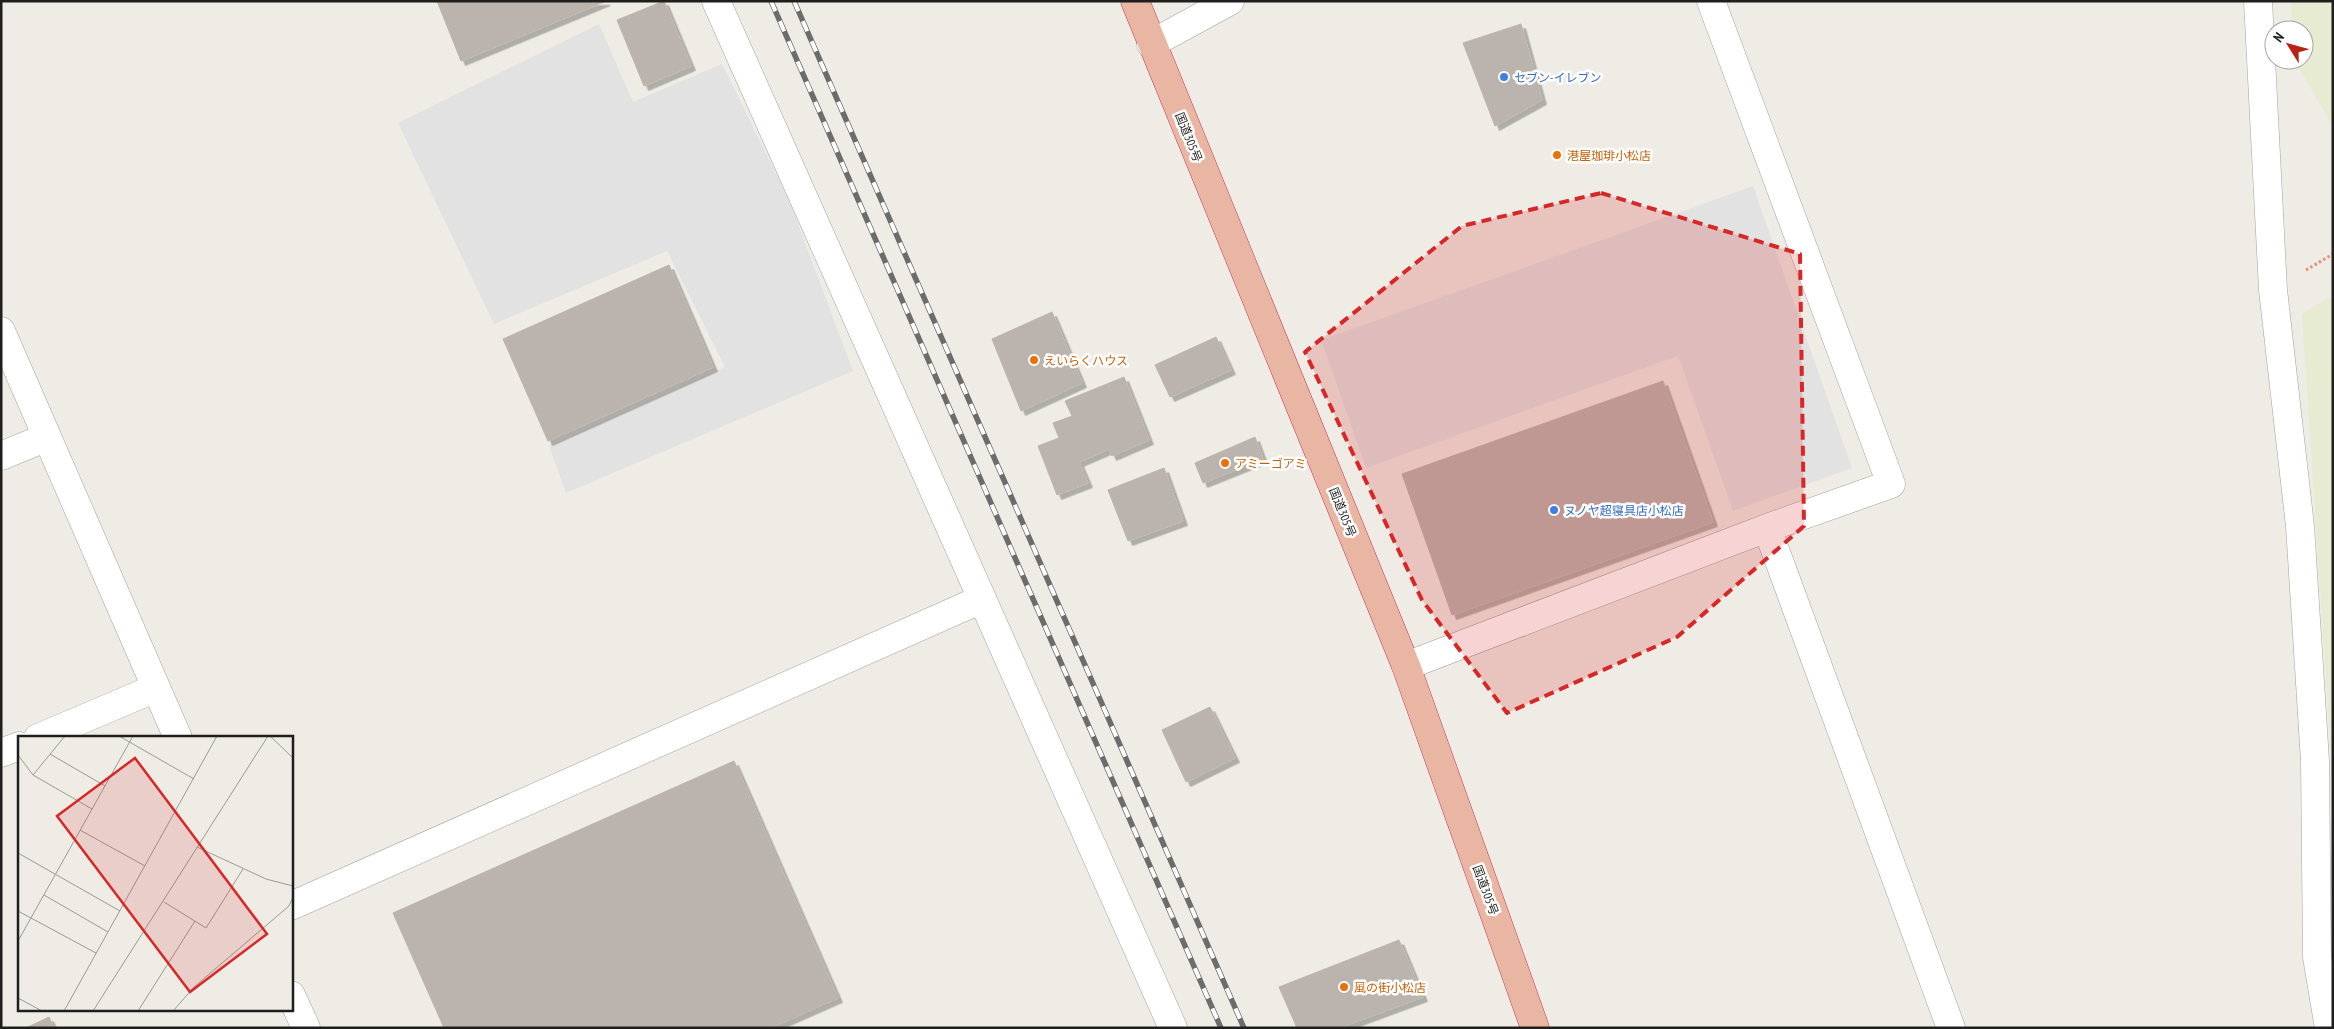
<svg xmlns="http://www.w3.org/2000/svg" width="2334" height="1029" viewBox="0 0 2334 1029" font-family="'PT Sans Narrow','Noto Sans JP',sans-serif">
<style>
.farmland{fill:#e7ebd2}
.parking{fill:#e2e2e2}
.building{fill:#bbb4ae;stroke:#beb4a9;filter:url(#shadow)}
.lines{fill:none;stroke-linecap:round;stroke-linejoin:round}
.minor-casing{stroke:#a2a2a2;stroke-width:29}
.tertiary-casing{stroke:#a2a2a2;stroke-width:29}
.trunk-casing{stroke:#c8365d;stroke-width:29}
.path{stroke:#eb8e79;stroke-width:3;stroke-dasharray:2.5 2.5;stroke-linecap:butt}
.minor{stroke:#fff;stroke-width:28}
.tertiary{stroke:#fff;stroke-width:28}
.trunk{stroke:#e8b6a2;stroke-width:28}
.rail-casing{stroke:#6c6c6c;stroke-width:5.5}
.rail{stroke:#fff;stroke-width:4;stroke-dasharray:11;stroke-linecap:butt}
.marked{fill:#d62828;fill-opacity:0.2;stroke:#d62828;stroke-width:4;stroke-dasharray:10 6;stroke-linejoin:round}
.shop-dot{fill:#3f7fe0;stroke:#fff;stroke-width:2}
.food-dot{fill:#e8710a;stroke:#fff;stroke-width:2}
.labels{text-anchor:middle;dominant-baseline:central;stroke-width:5;stroke-linejoin:round;paint-order:stroke}
.shop-label{font-size:12px;fill:#366cbe;stroke:#fff;text-anchor:start}
.street-label{font-size:12px;fill:#1e1e1e;stroke:#fff}
.food-label{font-size:12px;fill:#c56008;stroke:#fff;text-anchor:start}
.inset-road{fill:none;stroke:#9b9a95;stroke-width:1}
.view{fill:#d62828;fill-opacity:0.15;stroke:#d62828;stroke-width:2.5}
.inset-edge{fill:none;stroke:#1e1e1e;stroke-width:2.5}
</style>
<defs>
<filter id="shadow"><feDropShadow dx="4.5" dy="4.5" stdDeviation="0" flood-color="#0004"/></filter>
</defs>
<rect width="100%" height="100%" fill="#eeece5"/>
<path class="farmland" d="M2291 1H2333V126L2294 60H2304V30H2292Z
M2333 295V782L2302 314Z"/>
<path class="parking" d="M599 24 633 102 722 64 789 200 853 371 566 493 549 446 725 367 667 251 494 324 398 123Z
M1753 186 1852 468 1733 511 1678 356 1366 468 1321 340Z"/>
<path class="building" d="M437 1H606L461 61Z
M664 1 691 66 644 86 617 20Z
M1521 24 1542 100 1495 126 1463 43Z
M669 265 713 367 548 441 503 339Z
M1052 312 1082 383 1021 411 992 339Z
M1216 337 1231 370 1170 397 1155 365Z
M1124 377 1149 440 1112 456 1109 449 1079 462 1088 483 1057 495 1038 446 1059 438 1053 423 1072 416 1065 401Z
M1663 381 1713 522 1452 615 1402 474Z
M1255 437 1263 459 1203 483 1195 463Z
M1164 468 1183 521 1128 541 1108 490Z
M1210 707 1235 758 1186 782 1162 730Z
M734 761 838 998 770 1028H444L393 913Z
M1399 940 1423 997 1339 1028H1297L1279 987Z
M49 1017 54 1028H26Z"/>
<g class="lines">
<defs>
<path id="minor" d="M716 1 1173 1028
M2258 1 2273 290 2300 526 2315 761 2317 957 2329 1028
M1 456 47 437
M1767 528 1951 1028
M1406 666 1767 528 1891 484 1711 1
M38 738 156 688
M1 753 19 746
M291 906 982 599"/>
<path id="tertiary" d="M1151 44 1230 1
M1 331 178 738
M291 995 306 1028"/>
<path id="trunk" d="M1135 1 1406 666 1535 1028"/>
</defs>
<use href="#minor" class="minor-casing"/>
<use href="#tertiary" class="tertiary-casing"/>
<use href="#trunk" class="trunk-casing"/>
<path class="path" d="M2306 270 2333 254"/>
<use href="#minor" class="minor"/>
<use href="#tertiary" class="tertiary"/>
<use href="#trunk" class="trunk"/>
<defs>
<path id="rail" d="M771 1 1221 1028
M794 1 1244 1028"/>
</defs>
<use href="#rail" class="rail-casing"/>
<use href="#rail" class="rail"/>
</g>
<path class="marked" d="M1601 193 1800 254 1804 526 1677 637 1507 713 1422 600 1305 352 1462 226Z"/>
<g class="shop-dot">
<circle cx="1504" cy="77" r="5"/>
<circle cx="1554" cy="510" r="5"/>
</g>
<g class="food-dot">
<circle cx="1557" cy="155" r="5"/>
<circle cx="1034" cy="360" r="5"/>
<circle cx="1225" cy="463" r="5"/>
<circle cx="1344" cy="987" r="5"/>
</g>
<g class="labels">
<g class="shop-label">
<text x="1514" y="77">セブン-イレブン</text>
<text x="1564" y="510">ヌノヤ超寝具店小松店</text>
</g>
<g class="street-label">
<text transform="translate(1189 137) rotate(68)">国道305号</text>
<text transform="translate(1343 512) rotate(68)">国道305号</text>
<text transform="translate(1486 890) rotate(70)">国道305号</text>
</g>
<g class="food-label">
<text x="1567" y="155">港屋珈琲小松店</text>
<text x="1044" y="360">えいらくハウス</text>
<text x="1235" y="463">アミーゴアミ</text>
<text x="1354" y="987">風の街小松店</text>
</g>
</g>
<g transform="translate(18 736)">
<rect width="275" height="275" fill="#eeece5"/>
<path class="inset-road" d="M101 0 176 43M252 0 275 22M32 18 87 50M0 19 15 39 74 73M15 39 47 0M62 94 127 130M179 111 248 143 275 150M0 117 102 175M26 159 90 196M146 166 188 192 225 133M0 175 78 217M0 205 115 0M0 262 24 275M46 275 199 0M75 275 250 0M120 275 177 185M155 275 176 251 271 170 275 161"/>
<path class="view" d="M117 22 249 198 172 256 39 80Z"/>
<rect width="275" height="275" class="inset-edge"/>
</g>
<rect width="2334" height="1029" fill="none" stroke="#1e1e1e" stroke-width="5"/>
<g transform="translate(2289 45) rotate(307)"><circle r="24" fill="#ffffff" stroke="#a5a5a5"/>
<path d="M0-4L9 19L0 12L-9 19Z" fill="#b82115"/>
<text y="-8" font-size="14" font-weight="bold" text-anchor="middle" fill="#1e1e1e">N</text>
</g>
</svg>
